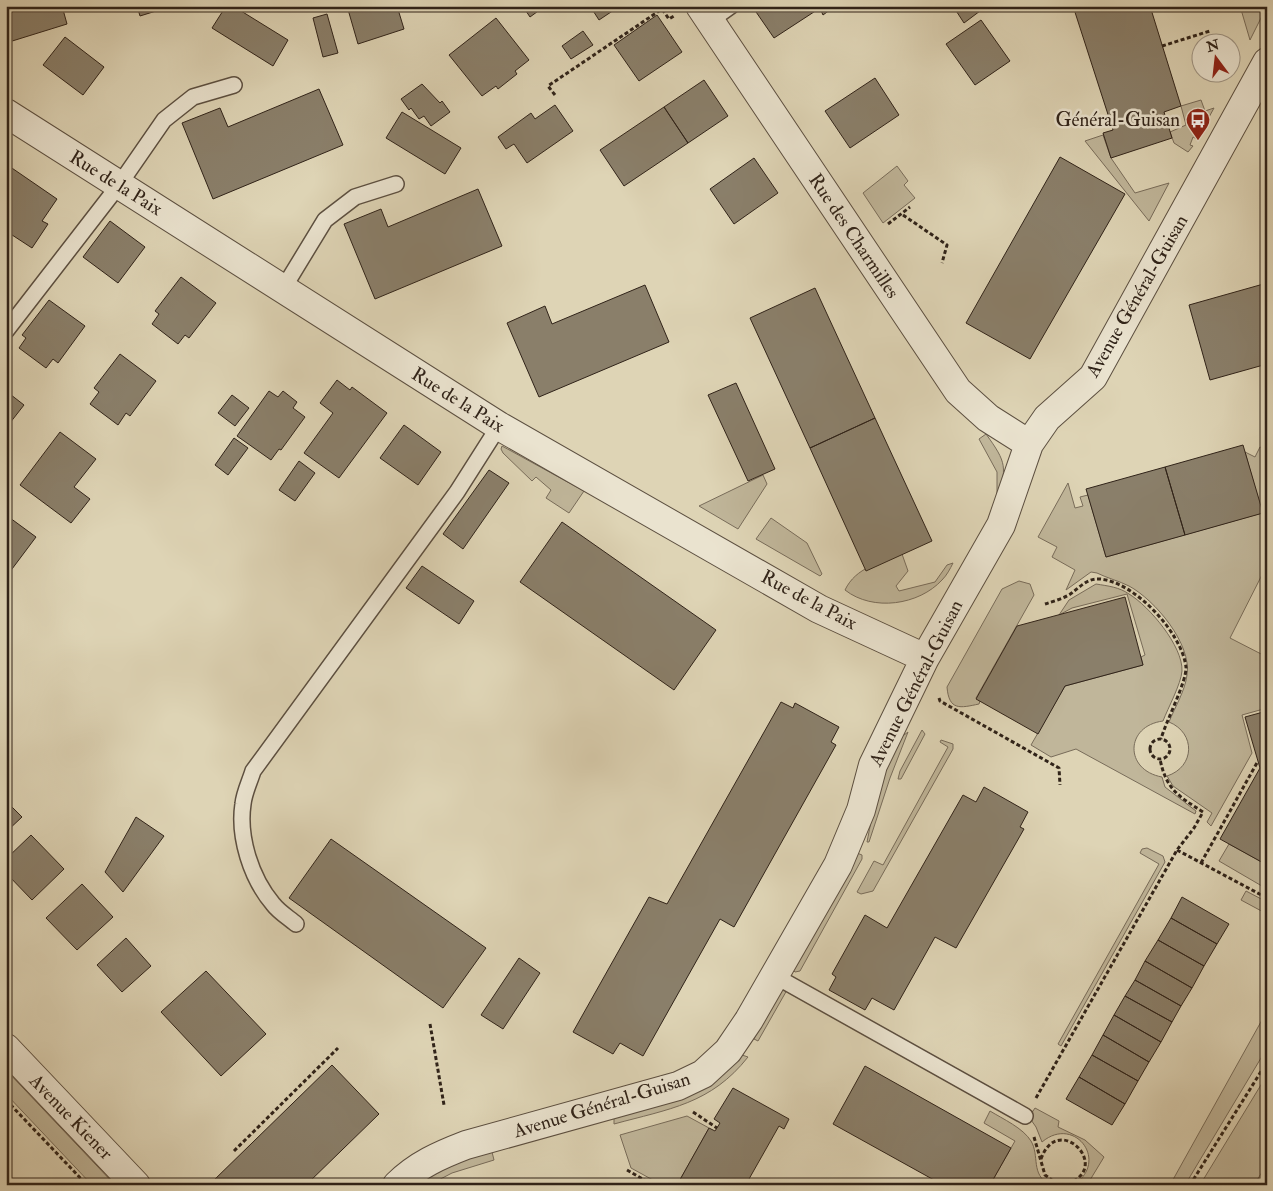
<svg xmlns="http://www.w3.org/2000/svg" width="1273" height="1191" viewBox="0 0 1273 1191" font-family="'IM FELL Double Pica',serif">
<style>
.green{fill:#c0b69a;stroke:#786c5a}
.building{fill:#8a7f6a;stroke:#302319}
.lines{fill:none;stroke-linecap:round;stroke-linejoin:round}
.lane-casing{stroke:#5c4f40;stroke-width:18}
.street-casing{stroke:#5c4f40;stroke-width:30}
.path{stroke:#302319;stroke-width:3;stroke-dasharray:4 2.5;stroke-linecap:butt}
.lane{stroke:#eae3cf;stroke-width:15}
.street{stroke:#eae3cf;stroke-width:28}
.labels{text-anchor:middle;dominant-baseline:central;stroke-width:5;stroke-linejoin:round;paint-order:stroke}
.poi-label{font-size:19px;fill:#302319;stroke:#eae3cf;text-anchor:end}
.street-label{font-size:19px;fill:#302319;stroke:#eae3cf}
</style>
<rect width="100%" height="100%" fill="#ded4b5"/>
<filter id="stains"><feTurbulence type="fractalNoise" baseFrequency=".004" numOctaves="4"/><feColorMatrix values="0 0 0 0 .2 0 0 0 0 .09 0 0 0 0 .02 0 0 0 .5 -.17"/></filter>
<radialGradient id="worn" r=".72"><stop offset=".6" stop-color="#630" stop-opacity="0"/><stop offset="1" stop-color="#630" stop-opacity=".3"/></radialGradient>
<path class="green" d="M1240 6H1267L1250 40Z
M1201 100 1205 111 1214 108 1197 139 1193 137 1190 145 1193 146 1188 152 1174 143 1170 132 1186 125 1181 106Z
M1103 135 1111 158 1135 193 1169 183 1149 221 1085 141Z
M897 166 908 181 904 185 915 198 883 223 863 193Z
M986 434C1007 463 1007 467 997 501V472L979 439Z
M502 446 584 491 569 513 546 498 551 490 536 477 532 481 503 453 501 449Z
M1260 447 1267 450V565L1230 638 1267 657V708L1242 715 1252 753 1211 826 1207 822 1212 813 1173 786 1167 776C1195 767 1196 733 1169 722 1175 707 1185 691 1187 675 1192 644 1155 600 1129 586 1119 581 1107 578 1097 573L1091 572 1066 590 1075 570 1052 557 1057 547 1038 537 1068 483 1075 508 1083 506 1080 497 1088 495 1106 557 1262 513 1245 452 1255 457Z
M763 475 767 484 738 529 699 506Z
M771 518 807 543 822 574 820 576 756 539Z
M902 554 908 571 896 586 899 591 935 582 947 565 953 563C950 569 947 575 942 580 919 605 873 612 845 590 856 567 880 563 902 554Z
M1019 581 1030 584 1034 595 976 698 980 701 979 704C960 708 949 711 947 687L1002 589Z
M1096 584C1108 586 1119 587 1129 594 1149 606 1183 646 1182 671 1181 684 1168 708 1163 721 1125 726 1124 770 1162 777L1165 787 1196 811 1195 814 1076 749 1051 757 1031 745 1065 686 1143 665 1141 657 1145 655 1127 594 1072 608 1059 615 1069 600Z
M922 730 925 734 901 779H898L900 771Z
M908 732 890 778 869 842H867C873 813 882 748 908 732Z
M941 740 953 744V749L873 891 861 894 857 892 874 861 883 865 948 747 940 742Z
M1229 844 1267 865V889L1219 861Z
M1147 848 1163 856 1165 862 1061 1046 1058 1044 1159 864 1140 853 1142 849Z
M857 853 862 855V859L800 971 795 972 793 970Z
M1246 891 1267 902V914L1241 900Z
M782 989 787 990 758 1041 754 1039 770 1005Z
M1267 1011V1048L1185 1185H1170Z
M742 1055 748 1057C711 1104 669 1109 614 1124V1118L683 1098Z
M6 1070 115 1185H92L6 1094Z
M1267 1075V1164L1254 1185H1200Z
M1035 1108 1059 1121 1058 1127 1085 1140 1104 1157 1087 1185 1075 1184C1109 1160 1074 1115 1042 1142L1036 1127 1029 1117Z
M990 1111C1003 1119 1023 1128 1031 1141 1040 1156 1030 1174 1050 1185H990L1015 1141 984 1123Z
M687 1116 709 1128 677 1185H662L631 1168 620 1135Z
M492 1152 494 1160 452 1173 429 1185H415C438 1167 465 1159 492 1152Z"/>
<path class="building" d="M11 6H62L67 24 9 42 6 33V8Z
M137 6H172L140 16Z
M226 6H233L288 40 273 66 212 28Z
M347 6H397L404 29 358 44Z
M527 6H545L530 17 524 8Z
M590 6H620L599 20Z
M758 6H819L820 8 774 38 754 9Z
M819 6H835L823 15Z
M953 6H982L984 8 964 23Z
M1073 6H1150L1181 106 1164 112 1172 138 1111 158 1103 133 1113 130Z
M327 14 338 53 323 57 313 18Z
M657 15 682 52 639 81 614 45Z
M496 18 529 60 515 71 517 74 498 89 496 86 482 96 449 55Z
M981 20 1010 61 975 85 946 44Z
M583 31 593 45 571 59 562 46Z
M65 37 104 67 83 95 43 65Z
M875 78 899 115 850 148 825 111Z
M704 80 728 116 688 143 664 107Z
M422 84 440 103 442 101 450 112 431 126 424 116 419 119 411 108 409 110 401 99Z
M319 89 343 145 213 199 182 123 220 108 228 127Z
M555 105 573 131 527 163 514 144 506 149 498 137 531 113 535 119Z
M664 107 688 143 624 186 600 150Z
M402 112 461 148 445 174 386 138Z
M1060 157 1125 194 1030 359 966 323Z
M754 158 778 193 734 224 710 189Z
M6 164 57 199 42 221 48 224 32 248 6 231Z
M478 189 502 246 375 299 344 224 381 209 388 227Z
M110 221 145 247 118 283 83 257Z
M181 277 216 303 189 338 185 335 178 344 152 324 159 314 155 311Z
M1267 283V364L1210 380 1189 305Z
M645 285 669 342 539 397 507 323 545 306 552 324Z
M815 288 875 418 810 448 750 318Z
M49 300 85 326 58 363 53 359 46 368 19 348 26 338 22 335Z
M120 354 156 381 130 416 126 413 118 425 90 404 99 392 94 388Z
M337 380 350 390 352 387 387 413 339 478 304 453 333 413 320 403Z
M736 383 775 469 748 481 708 395Z
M6 391 24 405 6 428Z
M269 391 278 397 283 391 297 402 293 408 305 417 281 450 279 449 271 460 237 436Z
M232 395 249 408 235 426 218 413Z
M875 418 932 541 866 571 810 448Z
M404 425 441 452 418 485 380 458Z
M60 432 96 459 74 487 90 499 71 523 20 485Z
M234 438 248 448 228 475 215 465Z
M1243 445 1263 513 1185 535 1165 467Z
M299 461 315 473 295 501 279 490Z
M1165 467 1185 535 1106 557 1086 489Z
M489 470 509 483 463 549 443 534Z
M6 515 36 537 9 573 6 571Z
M562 522 716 630 674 690 520 582Z
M422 566 474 601 459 624 406 588Z
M1125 597 1143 665 1065 686 1038 734 976 699 1017 626Z
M781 702 793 708 795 703 839 727 831 742 836 745 734 927 720 919 643 1056 620 1043 613 1054 573 1032 649 897 667 904Z
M1267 711V865L1220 839 1260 768 1245 717Z
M984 787 1028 812 1020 827 1024 829 956 948 935 937 894 1010 872 998 865 1010 829 990 836 977 832 974 865 915 887 928 963 795 976 802Z
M6 801 22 817 6 832Z
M136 817 164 836 123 892 105 872Z
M31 835 64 869 32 900 6 873V859Z
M331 839 486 948 443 1008 289 898Z
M82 884 113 917 77 950 46 918Z
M1182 897 1229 924 1217 944 1171 918Z
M1171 918 1217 944 1204 966 1158 940Z
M126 938 151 966 122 992 97 965Z
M1158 940 1204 966 1192 988 1145 961Z
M519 958 540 973 503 1029 481 1015Z
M1145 961 1192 988 1181 1006 1135 980Z
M206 971 266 1034 221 1076 161 1012Z
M1135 980 1181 1006 1172 1022 1125 996Z
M1125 996 1172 1022 1161 1042 1114 1015Z
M1114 1015 1161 1042 1149 1062 1103 1035Z
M1103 1035 1149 1062 1138 1081 1092 1055Z
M1092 1055 1138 1081 1125 1104 1079 1077Z
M332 1065 379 1114 306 1185H215L212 1182Z
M865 1066 1011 1148 990 1185H943L833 1124Z
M1079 1077 1125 1104 1112 1125 1066 1099Z
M733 1088 789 1119 784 1129 779 1126 749 1179 754 1182 753 1185H677L709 1128 715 1131 720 1123 714 1119Z"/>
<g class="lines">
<defs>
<path id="lane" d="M710 21 731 6
M283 289 325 220 355 197 396 184
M6 331 119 185 164 120 193 97 234 85
M296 924C289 918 279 912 273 904 251 878 238 837 243 804 244 793 250 781 253 771L457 492 499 426
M775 976 1025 1116"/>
<path id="street" d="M700 6 958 391 988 418 1029 444
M6 113 499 426 819 609 925 658
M6 1048 136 1185
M397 1185C417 1165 440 1155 466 1145L678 1086 703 1074 728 1051 749 1020 838 865 861 810 873 765 925 658 1001 525 1029 444 1047 418 1093 377 1267 62"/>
</defs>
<use href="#lane" class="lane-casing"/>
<use href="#street" class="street-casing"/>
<path class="path" d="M1162 46 1210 31
M555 95 548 86 662 9 669 19 674 16
M903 215 947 245 942 263
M888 224 910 207
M1045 604C1054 601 1066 598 1073 592 1081 586 1088 578 1100 579 1135 582 1182 633 1186 667 1187 681 1166 721 1161 739
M939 698 940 701 1059 768 1060 785
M1150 749a10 10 0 1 1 20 0a10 10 0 1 1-20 0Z
M1177 850 1267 898
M1201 863 1258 761
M430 1024 444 1105
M1036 1098 1177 850 1194 828 1203 812C1178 796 1166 789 1160 759
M6 1100 87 1185
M693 1112 717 1128
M1034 1137 1045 1175 1056 1183 1071 1185
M234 1151 338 1048
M1041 1159C1058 1111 1112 1167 1069 1183
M627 1170 653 1185
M1190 1185 1267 1062"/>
<use href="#lane" class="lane"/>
<use href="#street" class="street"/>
</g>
<defs>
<symbol id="bus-pin" viewBox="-11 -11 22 30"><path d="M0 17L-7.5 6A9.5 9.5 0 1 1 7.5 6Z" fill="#8f2418" stroke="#eae3cf"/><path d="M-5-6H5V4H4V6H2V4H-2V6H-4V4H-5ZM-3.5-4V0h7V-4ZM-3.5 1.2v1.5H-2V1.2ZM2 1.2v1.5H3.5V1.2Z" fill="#fff"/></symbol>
</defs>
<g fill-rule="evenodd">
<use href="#bus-pin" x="1184" y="106" width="28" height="38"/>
</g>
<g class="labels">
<g class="poi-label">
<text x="1180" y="120">Général-Guisan</text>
</g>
<g class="street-label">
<text transform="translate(116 183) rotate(32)">Rue de la Paix</text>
<text transform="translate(854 236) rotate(56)">Rue des Charmilles</text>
<text transform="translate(1137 296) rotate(-60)">Avenue Général-Guisan</text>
<text transform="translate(458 400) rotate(32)">Rue de la Paix</text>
<text transform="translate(809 600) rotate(28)">Rue de la Paix</text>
<text transform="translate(916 683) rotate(-63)">Avenue Général-Guisan</text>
<text transform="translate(602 1105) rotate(-17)">Avenue Général-Guisan</text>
<text transform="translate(71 1117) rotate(46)">Avenue Kiener</text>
</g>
</g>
<rect width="1273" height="1191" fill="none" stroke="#ded4b5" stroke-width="25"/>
<rect x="8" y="8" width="1258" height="1176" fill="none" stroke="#302319" stroke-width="2.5"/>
<rect x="12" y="12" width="1248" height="1166" fill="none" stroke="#302319"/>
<g transform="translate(1216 58) rotate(345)"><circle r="24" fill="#eae3cf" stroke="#a09686"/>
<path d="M0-4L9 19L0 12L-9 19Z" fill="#8f2418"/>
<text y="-8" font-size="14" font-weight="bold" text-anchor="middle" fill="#302319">N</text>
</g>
<rect width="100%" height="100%" filter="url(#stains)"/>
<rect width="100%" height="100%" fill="url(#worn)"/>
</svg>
